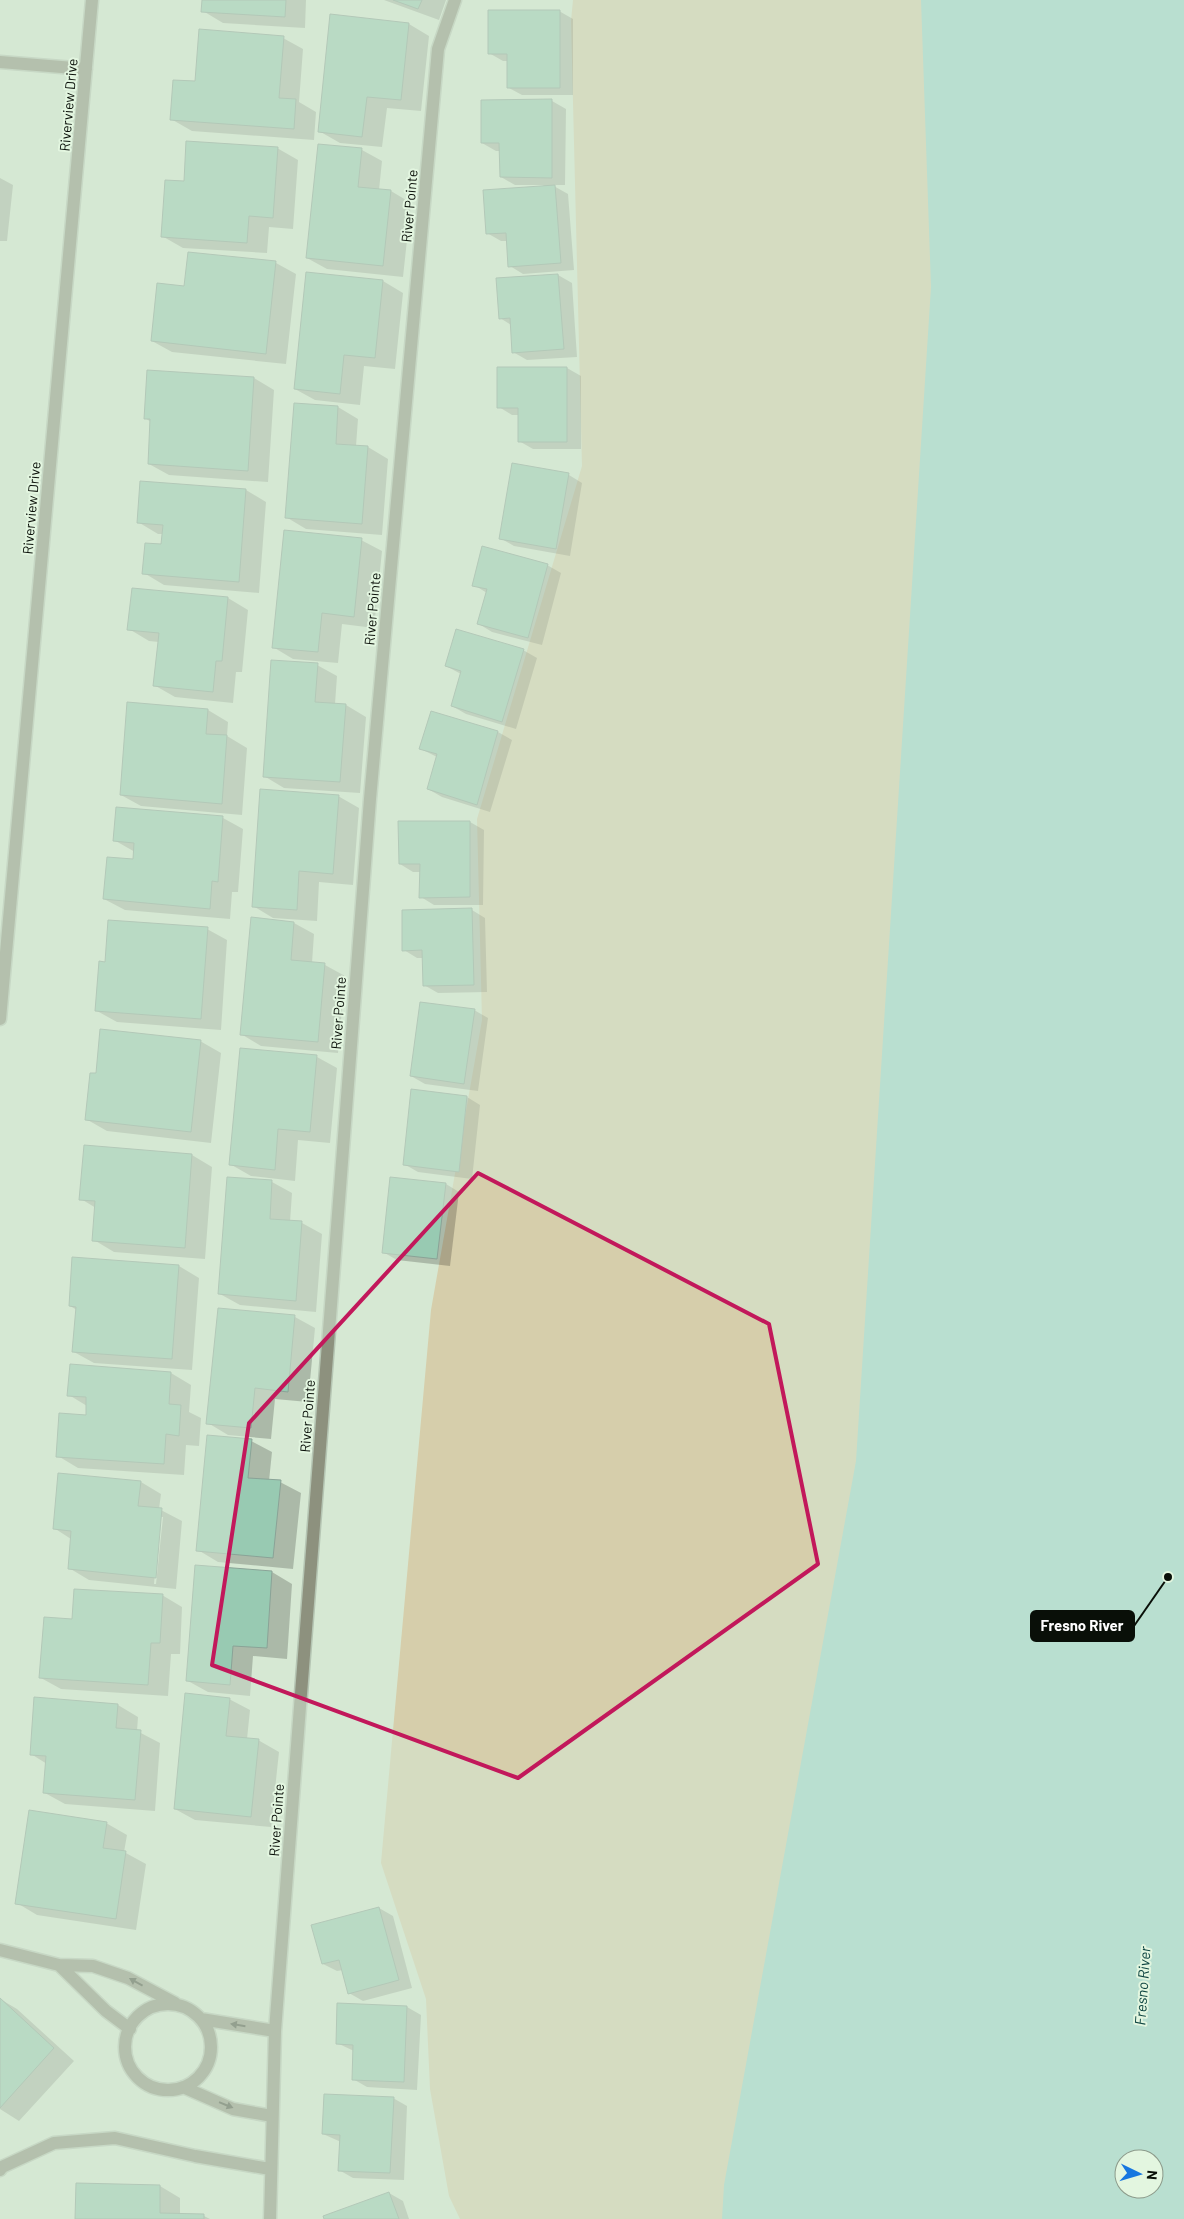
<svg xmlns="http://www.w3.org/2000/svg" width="1184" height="2219" viewBox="0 0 1184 2219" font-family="Barlow,sans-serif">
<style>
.green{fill:#d6ceab;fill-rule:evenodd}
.water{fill:#97d4cd;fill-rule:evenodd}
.shadow{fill:#0003;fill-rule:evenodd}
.building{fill:#98cab2;stroke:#8aa397}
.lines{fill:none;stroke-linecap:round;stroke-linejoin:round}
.minor-casing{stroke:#b5c5b3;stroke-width:15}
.minor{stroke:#8d917e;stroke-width:12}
.oneway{fill:#444a3d}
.marked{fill:none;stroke:#c2185b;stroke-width:4;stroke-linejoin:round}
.labels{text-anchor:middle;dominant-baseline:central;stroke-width:4;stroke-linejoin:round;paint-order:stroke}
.street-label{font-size:14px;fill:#090f08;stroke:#e3f6e0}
.water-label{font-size:15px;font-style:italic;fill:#0f4642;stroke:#e3f6e0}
.leader{fill:none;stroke:#090f08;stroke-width:2}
.callout-dot{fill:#090f08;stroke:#e3f6e0;stroke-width:2}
.callout{fill:#090f08;stroke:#090f08;stroke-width:2}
.callout-label{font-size:15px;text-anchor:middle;font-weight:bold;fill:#fff}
</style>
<rect width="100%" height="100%" fill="#d6e8d3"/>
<path class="green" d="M573 0H1184V2219H460L449 2196 430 2089 426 1999 381 1863 431 1310 482 1020 477 819 582 466 571 21ZM1124 2159H1154V2189H1124Z"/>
<path class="water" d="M921 0H1184V2219H722L724 2185 856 1461 931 287ZM1124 2159H1154V2189H1124Z"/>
<path class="shadow" d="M203 0H306L305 28 223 23 203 11Z
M384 0H446L439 20Z
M559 11 573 19V95H522L509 88 508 61H503L489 53Z
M331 16 409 24 429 36 421 111 387 108 382 147 340 143 319 131Z
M283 38 303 49 299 102 316 112 314 140 192 131 171 119 196 83Z
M482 101H552L566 109 565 185H552L568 194 574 270 523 274 510 266 508 241H501L487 233 544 185H515L501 177V151H496L482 143Z
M277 148 298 160 293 229 269 227 267 253 183 248 162 236 185 182Z
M362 150 382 161 379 190 391 191 411 203 403 277 327 269 307 258Z
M0 178 13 185 7 241H0Z
M276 263 296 274 286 364 172 352 152 341 185 288Z
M558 275 572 283 577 357 527 360 513 352 511 325 500 318Z
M383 281 403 293 395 369 364 366 360 405 315 400 295 389Z
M498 368H567L581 376V449H533L519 441V415H512L499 407Z
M148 371 254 378 274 390 268 482 169 475 149 464 151 422 145 418Z
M338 407 358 419 356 446 368 447 388 459 382 535 306 529 286 517Z
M569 475 582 483 570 556 514 546 500 538Z
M246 490 266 502 259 593 164 585 144 573 162 545 163 534H158L138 522Z
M361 540 382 551 374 628 342 624 338 663 293 659 273 647Z
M547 565 561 573 542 645 492 632 479 624 487 593 474 585Z
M228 598 248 610 242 672H236L233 703 175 697 154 685 159 642 149 641 129 629Z
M523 650 537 658 516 729 466 714 452 706 461 674 446 666Z
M317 665 337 676 335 704 346 705 366 717 360 793 284 788 264 776Z
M208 710 228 722 227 736 247 748 242 815 141 806 121 795Z
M431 712 498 732 512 740 490 812 442 797 428 789 437 757 421 749Z
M338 796 359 808 353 885 319 882 317 921 273 918 253 906Z
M223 818 243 829 238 892H232L230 919 125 910 104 899 134 861 135 852 114 840Z
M470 822 484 830 483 905H434L421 897V872H413L400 864Z
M472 910 485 918 487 992 438 993 424 985V958H417L404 950Z
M252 919 294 923 314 934 312 963 325 965 345 976 338 1053 261 1046 241 1034Z
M207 929 227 940 221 1030 117 1022 97 1011 107 963Z
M474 1010 488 1018 478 1091 425 1084 411 1076Z
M200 1041 221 1053 211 1143 107 1131 86 1119 97 1074Z
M317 1057 337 1068 330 1143 298 1140 295 1181 251 1176 230 1164Z
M467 1097 480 1105 472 1179 418 1172 404 1164Z
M192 1155 212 1167 205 1259 114 1252 94 1240 96 1208 81 1199Z
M228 1178 272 1182 292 1193 290 1222 302 1223 322 1234 316 1312 240 1305 220 1294Z
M446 1184 459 1192 450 1266 397 1260 383 1252Z
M179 1266 199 1278 192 1370 94 1363 74 1352 77 1310 70 1306Z
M295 1317 315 1328 308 1402 275 1399 271 1439 228 1435 208 1423Z
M171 1373 191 1385 189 1412 201 1418 199 1446 186 1445 184 1475 78 1468 58 1456 87 1416V1406L69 1395Z
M251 1441 272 1452 269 1481 280 1482 301 1493 293 1569 218 1562 198 1550Z
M141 1482 161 1494 159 1509 182 1521 176 1589 89 1580 69 1568 71 1539 54 1528ZM160 1517H163L156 1584H154Z
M272 1572 292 1584 287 1659 253 1656 250 1696 208 1692 188 1681Z
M162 1595 182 1607 180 1654H171L168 1696 61 1689 41 1678Z
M35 1699 118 1705 138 1717 137 1731 160 1743 155 1811 65 1804 45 1793 47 1764 31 1754Z
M229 1699 250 1710 247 1739 258 1740 279 1752 271 1827 195 1820 175 1809Z
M106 1823 127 1835 124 1852 146 1864 136 1930 37 1915 17 1903Z
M379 1908 393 1916 412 1988 363 2001 349 1993 343 1970 337 1971 323 1964Z
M0 1999 17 2009 74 2061 19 2121 0 2109Z
M338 2004 407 2007 421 2015 417 2090 367 2087 353 2079 354 2051 337 2043Z
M393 2098 407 2106 404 2180 353 2178 339 2170 341 2142 323 2134Z
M160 2186 180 2198V2215L204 2216 210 2219H76Z
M389 2193 403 2201 409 2219H325Z"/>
<path class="building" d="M202 0H286L285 17 201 12Z
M393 0H422L418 9Z
M488 10H560V88H507V54H488Z
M330 14 409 23 401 100 367 97 362 137 318 132Z
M199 29 284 36 279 98 296 99 294 129 170 120 173 80 195 81Z
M552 99V178L500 177 499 143H481V100Z
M186 141 278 147 273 218 249 216 247 243 161 237 165 180 184 181Z
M318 144 362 148 358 187 391 190 383 266 306 258Z
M555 185 561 263 508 267 506 233 486 234 483 190Z
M188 252 276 261 266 354 151 341 157 283 184 286Z
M306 272 383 280 375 358 344 355 340 394 294 389Z
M558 274 564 349 512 353 510 318 499 319 496 278Z
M497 367H567V442H518V408H497Z
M147 370 254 377 248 471 148 464 150 419H144Z
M294 403 338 406 336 444 368 446 362 524 285 518Z
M512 463 569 473 556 549 499 539Z
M140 481 246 489 239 582 142 574 145 543 161 544 163 525 137 523Z
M284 530 362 538 354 617 322 613 318 652 272 648Z
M482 546 548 564 528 638 477 624 487 589 472 586Z
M132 588 228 597 222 661H216L213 692 153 686 159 633 127 630Z
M456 629 524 649 502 722 451 706 461 671 445 666Z
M271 660 318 663 315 702 346 704 340 782 263 777Z
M127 702 208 709 206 734 227 735 222 804 120 795Z
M431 711 498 731 477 805 427 789 437 754 419 749Z
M260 789 339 795 333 874 299 871 297 910 252 907Z
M116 807 223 816 218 882 212 881 210 909 103 899 107 857 133 859 134 843 113 841Z
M398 821H470V897L419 898 420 864H399Z
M472 908 474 985 423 986 422 950 402 951V910Z
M251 917 294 922 291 960 325 963 318 1042 240 1035Z
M108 920 208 927 201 1019 95 1011 99 961 105 962Z
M420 1002 475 1009 464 1084 410 1076Z
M100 1029 201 1040 191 1132 85 1120 90 1073H96Z
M240 1048 317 1055 310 1132 278 1129 275 1170 229 1165Z
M411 1089 467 1096 459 1172 403 1165Z
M84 1145 192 1154 185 1248 92 1241 95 1201 79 1200Z
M227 1177 272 1180 270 1219 302 1221 296 1301 218 1294Z
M390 1177 446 1183 437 1259 382 1253Z
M72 1257 179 1265 172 1359 72 1352 76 1307 69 1306Z
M218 1308 295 1315 288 1392 255 1388 251 1428 206 1424Z
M70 1364 171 1372 169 1404 181 1405 179 1436 166 1434 164 1464 56 1457 59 1413 86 1415V1397L67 1396Z
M207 1435 252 1439 248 1478 281 1480 273 1558 196 1551Z
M58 1473 141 1481 138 1506 162 1508 156 1578 68 1569 71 1531 53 1529Z
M195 1565 272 1571 267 1648 233 1646 230 1685 186 1681Z
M74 1589 163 1594 160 1643H151L148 1685 39 1678 44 1617 72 1619Z
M185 1693 230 1698 226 1736 259 1739 251 1817 174 1809Z
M34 1697 118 1704 116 1728 141 1730 135 1800 43 1793 46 1756 30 1755Z
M29 1810 107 1822 103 1848 126 1851 116 1919 15 1904Z
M379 1907 399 1980 348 1994 339 1960 322 1964 311 1925Z
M0 1998 54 2048 0 2108Z
M337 2003 407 2006 404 2082 352 2080 353 2045 336 2044Z
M324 2094 394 2097 390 2173 338 2171 340 2135 322 2134Z
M76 2183 160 2185V2213L204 2214V2219H75Z
M389 2192 399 2219H324L323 2216Z"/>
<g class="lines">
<defs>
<path id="minor" d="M0 62 86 69
M0 1019 92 0
M0 1950 59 1965 93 1966 128 1978 175 2003
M59 1965 106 2011 130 2029
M125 2047a43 43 0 1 1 86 0a43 43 0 1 1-86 0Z
M201 2019 275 2031
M183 2087 233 2109 272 2116
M0 2170 2 2167 54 2143 115 2138 195 2156 270 2169
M270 2219 275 2031 370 799 438 49 455 0"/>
</defs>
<use href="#minor" class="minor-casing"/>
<use href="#minor" class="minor"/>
</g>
<defs><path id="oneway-solid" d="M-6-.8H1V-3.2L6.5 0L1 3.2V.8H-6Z" transform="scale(1.25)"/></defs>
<g class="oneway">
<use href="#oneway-solid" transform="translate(136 1982) rotate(-151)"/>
<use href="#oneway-solid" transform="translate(238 2025) rotate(-171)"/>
<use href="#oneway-solid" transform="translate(226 2105) rotate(22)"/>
</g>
<path d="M0 0H1184V2219H0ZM478 1173 769 1324 818 1564 518 1778 212 1665 249 1423Z" fill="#d6e8d3" fill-opacity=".55" fill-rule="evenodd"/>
<path class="marked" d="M478 1173 769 1324 818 1564 518 1778 212 1665 249 1423Z"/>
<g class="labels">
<g class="street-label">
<text transform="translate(68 105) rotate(-85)">Riverview Drive</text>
<text transform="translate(409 206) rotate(-85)">River Pointe</text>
<text transform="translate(31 508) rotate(-85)">Riverview Drive</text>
<text transform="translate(372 609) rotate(-85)">River Pointe</text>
<text transform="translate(338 1013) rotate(-86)">River Pointe</text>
<text transform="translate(307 1416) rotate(-86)">River Pointe</text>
<text transform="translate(276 1820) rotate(-86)">River Pointe</text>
</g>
<g class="water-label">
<text transform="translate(1142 1986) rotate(-86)">Fresno River</text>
</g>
</g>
<path class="leader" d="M1168 1577L1134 1626"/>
<circle class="callout-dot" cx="1168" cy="1577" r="5"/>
<rect class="callout" x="1031" y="1611" width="103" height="30" rx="5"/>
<g class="callout-label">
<text x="1082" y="1631">Fresno River</text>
</g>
<g transform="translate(1139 2174) rotate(95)"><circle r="24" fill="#e3f6e0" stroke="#8c9a8a"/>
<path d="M0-4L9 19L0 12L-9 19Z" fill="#1777e0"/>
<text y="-8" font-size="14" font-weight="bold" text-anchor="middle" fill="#090f08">N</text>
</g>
</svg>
